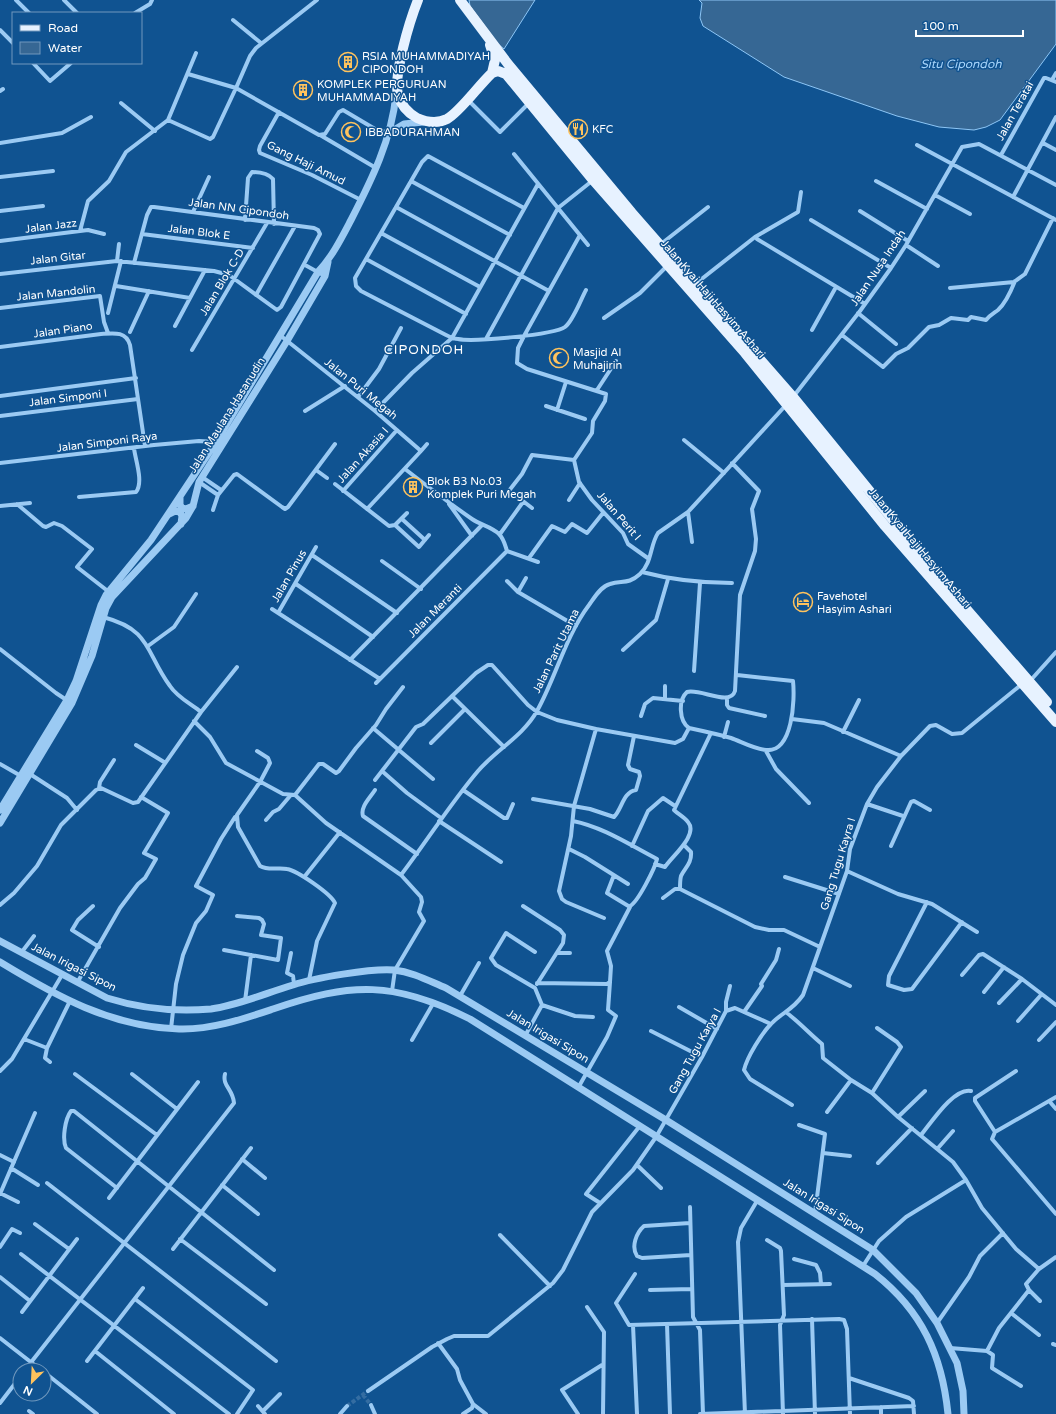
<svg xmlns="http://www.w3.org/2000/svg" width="1056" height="1414" viewBox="0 0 1056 1414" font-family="'Varela Round',sans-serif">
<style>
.water{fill:#366794;stroke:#8dc6f6}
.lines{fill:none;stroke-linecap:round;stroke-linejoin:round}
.minor-tunnel{stroke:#346da2;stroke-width:4;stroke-dasharray:4 2;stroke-linecap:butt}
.minor{stroke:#9bcaf3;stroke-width:4}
.tertiary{stroke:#9bcaf3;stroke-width:7}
.primary{stroke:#e7f2ff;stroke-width:10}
.labels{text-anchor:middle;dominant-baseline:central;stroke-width:3;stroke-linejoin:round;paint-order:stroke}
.poi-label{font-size:11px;fill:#fff;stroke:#105391;text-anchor:start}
.street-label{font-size:11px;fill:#fff;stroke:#105391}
.water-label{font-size:12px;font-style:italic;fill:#a7d4fa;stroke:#105391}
.quarter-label{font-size:13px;letter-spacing:1px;fill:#fff;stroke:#105391}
</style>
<rect width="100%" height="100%" fill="#105391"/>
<path class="water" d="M469 0H535L504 49 498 44 470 6Z
M699 0H1056V44L1000 120 986 127 974 130 939 127 897 116 784 77 703 26 700 18 702 3Z"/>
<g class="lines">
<path class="minor-tunnel" d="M363 1395 371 1405
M347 1406 368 1391"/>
<path class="minor" d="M16 0 29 13
M64 0 77 13
M135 13 150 4 152 0
M233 20 261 43
M0 30 13 43
M33 63 50 81 71 63
M188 74 236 88 250 56 256 48 317 0
M1052 80 1056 73
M0 91 3 89
M469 101 500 132 529 103
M121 103 155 131
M279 112 260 146 259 150 260 153 312 175 361 200
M168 120 210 139 213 137 236 88 319 135 325 134 339 112 343 110 375 129 389 133
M320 135 376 168
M0 143 62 133 91 117
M1043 143 1056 150
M917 145 1056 220
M514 154 588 245
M1001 155 1044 78H1046L1056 82
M0 177 53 171
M411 181 510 235
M876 181 927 209
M935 195 970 214
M1013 197 1056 117
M396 207 549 291
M524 208 428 156 422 162 355 278 356 286 361 291 446 335C450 337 454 339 458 339 473 342 554 335 565 327 573 321 581 299 586 290
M0 211 43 206
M860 211 908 241
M193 212 209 177
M245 220 248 178 252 172C259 172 268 173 273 179L274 224
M811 220 891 268
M80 231 88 201 109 181 126 152 168 120 196 53
M381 233 480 287
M142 234 253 248
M580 235 524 336 518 348 517 363 527 369 606 394 605 401 593 421 592 433 574 460 579 482 592 500 623 533 628 544 649 559
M757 239 865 304
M0 241 88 230 104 234
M661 244 708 207
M906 245 938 266
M366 259 466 314
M117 261 119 244
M305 265 325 276
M0 274 117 261 214 271 229 275 277 310 281 307 320 234 318 230 314 228 154 207H151L147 215 134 263
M694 285 755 237 798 212 801 192
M116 286 190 298
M950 288 1014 282 1025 274 1053 218
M256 295 295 226
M0 308 100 296 104 322 108 333
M108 313 121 261
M858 313 896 344
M604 318 640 293 667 266
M175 326 205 270
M812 330 836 287
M130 332 149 291
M842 335 883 367 896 354 908 348 929 327 939 325 951 318 968 320 971 317 986 320C990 315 994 313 998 310 1006 303 1011 291 1015 281
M281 336 375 411 421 451 427 444
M486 339 558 208 592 181
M0 347 101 334C114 333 126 331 130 345L145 446
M192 350 267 223
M597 390 616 361
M0 396 136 378
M358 397 379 369 401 328
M793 397 860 311 891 268 906 245 962 147 979 144 1056 185
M546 406 585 419
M557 410 566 382
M305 411 345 386
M375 411 412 373 452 338 538 184
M0 416 138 399
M684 440 724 473
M0 463 154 445 199 441 216 442
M732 463 759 491 752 509 756 539 755 551 740 595 735 691C730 707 700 688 687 692 678 700 679 721 689 728 703 731 717 734 731 738 742 742 754 749 766 750 793 753 795 699 793 681L737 675
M405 469C427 486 449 503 472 519 481 525 492 527 499 534 504 539 505 545 507 551
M316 470 327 478
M202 477 221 490
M199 482 218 495
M335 484 389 526 395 525 407 513
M343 491 397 430
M508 492 522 474 532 455 574 460
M515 495 532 508
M79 497 136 492C144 482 135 459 134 448
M569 500 580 483
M17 504 43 526 46 527 54 523 62 526 92 549 77 567 109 592
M449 504 472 536
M0 506 30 503
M367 509 421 451
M213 510 218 495 234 475 237 474 282 507 285 509 288 507 335 444
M688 512 692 542
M402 519 425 540
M395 525 419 547 429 535
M500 534 523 502
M507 551 538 562
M312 555 397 613
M529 558 552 526 565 532 572 524 587 533 603 513
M382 561 421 589
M642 572C672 580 701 583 732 583
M507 581 518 592 576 626
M296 584 373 637
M518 592 526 578
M272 609 380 679
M278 613 316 547
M103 617C152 630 145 652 170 686 177 697 191 704 201 712
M148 646 174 627 196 594
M0 649 56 693 68 701
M623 650 656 620 668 579
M350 660 482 525
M694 671 700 583
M1030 681 1056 652
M376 683 507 551
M665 686V699
M452 696 504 747
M727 698V705L729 708 765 716
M641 716 645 704 653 698 683 701
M792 719 824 723 901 756
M194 721 210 737 226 763 283 794 295 795 319 764H323L336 773 339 771 356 748 376 725 386 709 403 687
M373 728 433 779
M596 729 574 806 571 836 559 891 562 899 566 902 604 918
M843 732 859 700
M724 737 728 722
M431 743 465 709
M136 745 164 762
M257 751 268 758 270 763 260 782 237 815 238 827 260 866C269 871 278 867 287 869 298 871 331 894 335 903L317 941 309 980
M766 751 776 769 809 803
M0 764 21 776
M382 771 407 793 441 818
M30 774 67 798 77 810
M375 780 416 727 423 724 476 673 488 665H492L528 705 537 712 557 720 596 729 675 743 683 739 689 728
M99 788 100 782 114 760
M375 790C370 798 360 807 363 816L417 854
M463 790 504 818H507L513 804
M295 795 326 823 401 875 421 897 422 902 419 912 424 921 395 970 392 991
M533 799 590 809 614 817C622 809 623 792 636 790L640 776 639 772 630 769 628 765 634 736
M867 804 903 816
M266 820 273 812 279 809 290 796
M439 821 501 862
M573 821C603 827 630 845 657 859 655 868 638 902 630 906
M632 846 648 811 663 798 675 806
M891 846 911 802 914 801 930 810
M569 849 585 857 628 884
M655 864 665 867C671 857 699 835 688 822 684 817 678 814 674 810L711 733
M847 871 898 894 932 904 977 932
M401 875C427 841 450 804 478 771 496 750 523 736 537 711 556 677 565 637 589 605 594 598 601 586 610 584 622 580 628 585 640 574 652 563 650 545 658 533L688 512 786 405
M305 876 340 832
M785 877 839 894
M680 889C680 885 680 880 681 876 685 868 692 863 691 852L684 845
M663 898 675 889H680L755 927 769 930H784L820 947
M927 902 889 976 888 985 904 990 912 989 962 922
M0 905 14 893 37 866 61 825 96 790 101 788 133 803 138 802 201 712 237 667
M93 906 78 920 72 930 99 947
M523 906 560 930 564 935 563 943 537 984
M224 950 278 960 281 938 261 935 264 924 262 920 259 918 237 916
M535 952 506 933 491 958 496 965 535 988 542 1005 575 1016 593 1017
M21 953 34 936
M291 953 287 973 293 976 294 984
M557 953H570
M813 968 850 986
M962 975 979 955 983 954 1022 979 1056 1005
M77 983 120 908 138 884 145 878 156 859 144 853 168 813 141 797
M537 983 607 984 610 982 611 966 607 951 630 907 607 893 614 875
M984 992 1004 967
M460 996 479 963
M245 1001 251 955
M999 1003 1022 979
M679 1007 717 1029
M726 1011V1002L730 986
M744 1012 762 986 761 984 776 960 779 949
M787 1013C800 1023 810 1034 822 1044L823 1058 851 1080 872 1093 898 1117 953 1162 966 1180 982 1208 1016 1249 1039 1269
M1018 1021 1041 995
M171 1029 176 984 183 955 196 923 206 911 213 895 196 886 221 839 235 817
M651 1031 702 1057
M525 1036 542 1005
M24 1039 47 1048 70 1001
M412 1040 434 1002
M1039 1040 1056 1022
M47 1048 45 1058 50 1062
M0 1071 12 1059 62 975
M75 1074 157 1135
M132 1074 177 1109
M578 1088 607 1037 616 1016 608 1010 610 982
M872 1093 901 1047 897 1042 877 1028
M1056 1097 995 1132 992 1139 1056 1214
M1050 1102 1056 1109
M792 1105 750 1079 744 1070C747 1057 762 1033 771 1024 782 1012 792 1011 803 995L847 871 850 849 867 804 877 787 901 756 930 726 936 725 952 734 962 733 1022 684
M827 1112 851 1080
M898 1117 925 1091
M799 1125 825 1134 815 1213
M995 1132 975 1101V1098L1016 1071
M921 1135C931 1123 954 1087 971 1091
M938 1148 953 1131
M823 1153 850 1156
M0 1155 14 1162
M242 1159 265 1178
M878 1163 912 1128
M637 1165 661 1188
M11 1168 38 1185
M47 1183 276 1361
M222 1185 258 1214
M117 1188 66 1148C62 1139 65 1119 71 1111H74L274 1270
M0 1193 18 1202
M0 1194 35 1113
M109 1198 198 1082
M600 1203 586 1194 639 1127
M690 1207 693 1317 700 1330 703 1414
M690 1223 644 1226C636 1233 631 1247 637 1256L642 1258 691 1255
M35 1224 69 1249
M500 1235 550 1286
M180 1239 266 1304
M767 1240 780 1248 781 1251 784 1315 780 1325 783 1414
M0 1247 12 1229 20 1233
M173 1249 251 1148
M21 1254 229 1414
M794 1259 816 1265 820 1273 821 1284
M863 1266 879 1241 906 1217 966 1180
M635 1274 616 1303 629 1325 839 1319 844 1320 847 1329 850 1414
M0 1277 30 1301
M783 1285 830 1284
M650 1290 692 1289
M135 1299 253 1390 237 1414
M1040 1301 1029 1290 1026 1284 1039 1269 1056 1257
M587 1307 604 1332 603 1414
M22 1312 77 1239
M1011 1313 1039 1335
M812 1319 815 1414
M937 1323 969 1277 980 1256 1003 1233
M667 1324 670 1414
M633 1325 637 1414
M0 1338 41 1370
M438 1343 457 1369 460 1380 473 1404 472 1408 463 1414
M1053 1344 1056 1345
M950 1348 987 1351 999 1328 1029 1290
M95 1351 174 1414
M987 1351 993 1355 992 1368 1021 1386
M87 1361 143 1288
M25 1370 234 1103C233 1089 222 1086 225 1074
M44 1372 97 1414
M849 1378 909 1398 913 1401 914 1414
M368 1391 432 1347 447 1339 454 1336H488L553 1283 563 1270 592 1212 633 1170 656 1137 702 1057 726 1011 735 1008 771 1024
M0 1403 20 1377
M473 1404 486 1414
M371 1405 375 1414
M258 1406 265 1414
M881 1407V1414
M29 1411 33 1414
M263 1411 280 1394
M340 1414 347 1406
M578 1414 562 1390 602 1365
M700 1414 914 1406
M745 1414 738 1242 741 1228 757 1201"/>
<path class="tertiary" d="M389 133 404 124 423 122
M180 497V505L182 508 186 509 193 506
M169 514 175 511 180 512 182 516 181 524
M0 810 67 700 76 681 101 605 106 595 151 540 216 442 318 272C332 257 341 239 351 220 371 181 392 139 396 94
M0 823 72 703 92 656 106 608 112 597 186 518 193 506 199 482 287 341 325 276 328 262
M0 941 107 998C139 1008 177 1012 211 1009 239 1005 266 993 293 985 314 978 372 968 394 970 413 972 429 981 446 988L666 1120 873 1250 916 1293 937 1323 957 1363 963 1391 964 1414
M0 962C56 996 111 1027 179 1029 211 1030 243 1019 273 1009 351 982 395 981 470 1019L875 1274C922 1311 942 1355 948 1414"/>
<path class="primary" d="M418 0C410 20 393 75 398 95 401 105 408 113 417 118 426 122 437 124 447 119 460 112 479 85 492 73L498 71 506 74 593 180 745 353 885 526 1056 722
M460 0 508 64 632 213 793 397 956 597 1047 702
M490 45 495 60 492 73"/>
</g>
<defs>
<symbol id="building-ring" viewBox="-11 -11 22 22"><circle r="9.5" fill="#105391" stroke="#ffc35d" stroke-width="1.5"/><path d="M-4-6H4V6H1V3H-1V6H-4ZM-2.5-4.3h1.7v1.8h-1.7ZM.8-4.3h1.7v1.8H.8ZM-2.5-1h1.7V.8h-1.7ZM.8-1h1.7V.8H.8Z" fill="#ffc35d"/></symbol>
<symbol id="restaurant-ring" viewBox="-11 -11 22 22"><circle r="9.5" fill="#105391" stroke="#ffc35d" stroke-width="1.5"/><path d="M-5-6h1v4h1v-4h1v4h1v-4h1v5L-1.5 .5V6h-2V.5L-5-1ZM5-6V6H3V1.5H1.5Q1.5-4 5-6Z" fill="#ffc35d"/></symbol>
<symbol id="mosque-ring" viewBox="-11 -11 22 22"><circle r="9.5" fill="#105391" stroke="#ffc35d" stroke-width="1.5"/><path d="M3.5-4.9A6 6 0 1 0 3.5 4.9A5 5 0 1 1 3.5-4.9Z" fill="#ffc35d"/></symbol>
<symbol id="hotel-ring" viewBox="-11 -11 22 22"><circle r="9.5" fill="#105391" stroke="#ffc35d" stroke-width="1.5"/><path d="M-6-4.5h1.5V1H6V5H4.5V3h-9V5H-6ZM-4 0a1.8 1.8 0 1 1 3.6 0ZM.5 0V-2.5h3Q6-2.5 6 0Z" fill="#ffc35d"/></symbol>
</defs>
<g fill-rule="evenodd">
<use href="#building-ring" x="337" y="51" width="22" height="22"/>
<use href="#building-ring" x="292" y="79" width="22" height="22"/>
<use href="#restaurant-ring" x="567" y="118" width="22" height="22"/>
<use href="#mosque-ring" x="340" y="121" width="22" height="22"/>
<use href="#mosque-ring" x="548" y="347" width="22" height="22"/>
<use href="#building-ring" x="402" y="476" width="22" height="22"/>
<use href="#hotel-ring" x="792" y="591" width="22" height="22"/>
</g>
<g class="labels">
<g class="poi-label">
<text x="362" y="56">RSIA MUHAMMADIYAH<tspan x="362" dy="13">CIPONDOH</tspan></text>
<text x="317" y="84">KOMPLEK PERGURUAN<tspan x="317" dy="13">MUHAMMADIYAH</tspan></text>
<text x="592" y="129">KFC</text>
<text x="365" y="132">IBBADURAHMAN</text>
<text x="573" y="352">Masjid Al<tspan x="573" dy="13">Muhajirin</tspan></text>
<text x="427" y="481">Blok B3 No.03<tspan x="427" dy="13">Komplek Puri Megah</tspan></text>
<text x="817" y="596">Favehotel<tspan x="817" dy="13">Hasyim Ashari</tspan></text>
</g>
<g class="street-label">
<text transform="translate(1015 111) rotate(-61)">Jalan Teratai</text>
<text transform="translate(306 163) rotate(26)">Gang Haji Amud</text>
<text transform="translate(239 209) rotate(8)">Jalan NN Cipondoh</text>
<text transform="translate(51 226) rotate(-7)">Jalan Jazz</text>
<text transform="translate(199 232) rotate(7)">Jalan Blok E</text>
<text transform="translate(58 258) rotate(-6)">Jalan Gitar</text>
<text transform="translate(878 268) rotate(-56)">Jalan Nusa Indah</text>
<text transform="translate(222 282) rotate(-59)">Jalan Blok C-D</text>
<text transform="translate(56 293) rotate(-6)">Jalan Mandolin</text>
<text transform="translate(713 299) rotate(49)">Jalan Kyai Haji Hasyim Ashari</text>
<text transform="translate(63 330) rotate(-8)">Jalan Piano</text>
<text transform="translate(361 389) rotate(39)">Jalan Puri Megah</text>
<text transform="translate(68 398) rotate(-7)">Jalan Simponi I</text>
<text transform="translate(227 415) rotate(-58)">Jalan Maulana Hasanudin</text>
<text transform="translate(107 442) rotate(-7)">Jalan Simponi Raya</text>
<text transform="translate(363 455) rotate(-48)">Jalan Akasia I</text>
<text transform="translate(619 516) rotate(49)">Jalan Perit I</text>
<text transform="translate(920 548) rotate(50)">Jalan Kyai Haji Hasyim Ashari</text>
<text transform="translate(289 576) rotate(-60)">Jalan Pinus</text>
<text transform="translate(435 611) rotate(-45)">Jalan Meranti</text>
<text transform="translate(556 651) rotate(-64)">Jalan Parit Utama</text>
<text transform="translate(838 864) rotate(-73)">Gang Tugu Kayra I</text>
<text transform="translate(74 967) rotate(27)">Jalan Irigasi Sipon</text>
<text transform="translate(548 1036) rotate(31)">Jalan Irigasi Sipon</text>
<text transform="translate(695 1051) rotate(-61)">Gang Tugu Karya I</text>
<text transform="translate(824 1206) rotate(32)">Jalan Irigasi Sipon</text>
</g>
<g class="water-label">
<text x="961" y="64">Situ Cipondoh</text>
</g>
<g class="quarter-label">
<text x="424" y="350">CIPONDOH</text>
</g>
</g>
<rect x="12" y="12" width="130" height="52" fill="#105391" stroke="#7098bd"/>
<rect x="20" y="25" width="20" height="6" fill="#e7f2ff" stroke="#7098bd"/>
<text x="48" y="32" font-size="12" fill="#ffffff">Road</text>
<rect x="20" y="42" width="20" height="12" fill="#366794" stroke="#7098bd"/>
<text x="48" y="52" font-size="12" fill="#ffffff">Water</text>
<g transform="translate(32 1382) rotate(204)"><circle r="19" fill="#105391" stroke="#7098bd"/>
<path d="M0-3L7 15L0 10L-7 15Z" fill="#ffc35d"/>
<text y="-6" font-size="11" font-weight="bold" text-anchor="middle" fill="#ffffff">N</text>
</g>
<path d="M916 30v6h107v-6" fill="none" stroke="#ffffff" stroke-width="2"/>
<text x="922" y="30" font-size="12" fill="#ffffff" stroke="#105391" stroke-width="3" paint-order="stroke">100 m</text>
</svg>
